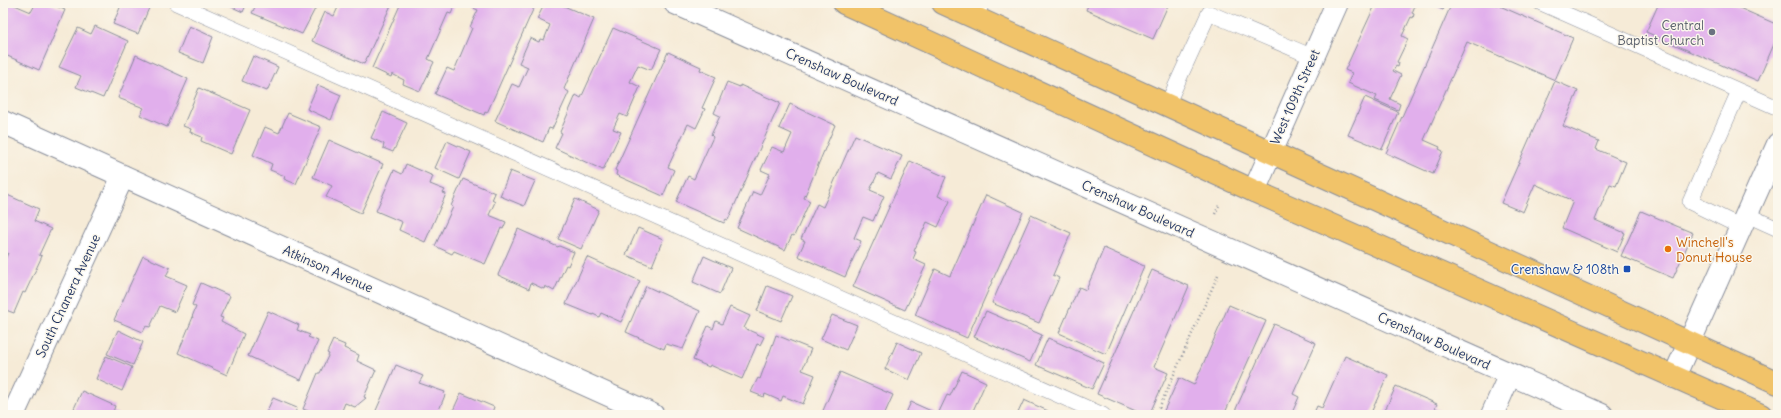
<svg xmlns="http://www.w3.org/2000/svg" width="1781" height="418" viewBox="0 0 1781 418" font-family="Delius,sans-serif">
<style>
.building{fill:#e1afec}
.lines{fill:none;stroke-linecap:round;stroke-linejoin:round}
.service-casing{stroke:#888d9a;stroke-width:16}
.minor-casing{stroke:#888d9a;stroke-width:24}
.primary-casing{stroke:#888d9a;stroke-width:24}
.path{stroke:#888d9a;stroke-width:2.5;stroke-dasharray:1 3;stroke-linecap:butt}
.service{stroke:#fff;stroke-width:15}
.minor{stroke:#fff;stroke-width:22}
.primary{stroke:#f1c369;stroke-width:22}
.worship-dot{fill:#6b7280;stroke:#fbf7ec;stroke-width:1.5}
.food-dot{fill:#e8710a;stroke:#fbf7ec;stroke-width:1.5}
.transit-dot{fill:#1a4fb4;stroke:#fbf7ec;stroke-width:1.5}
.labels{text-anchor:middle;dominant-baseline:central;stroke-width:3;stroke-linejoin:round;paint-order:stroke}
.worship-label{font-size:13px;fill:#5b616d;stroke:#fbf7ec;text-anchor:end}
.street-label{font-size:13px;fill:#1b2f5e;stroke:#fbf7ec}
.food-label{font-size:13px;fill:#c56008;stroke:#fbf7ec;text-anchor:start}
.transit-label{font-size:13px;fill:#164399;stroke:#fbf7ec;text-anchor:end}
</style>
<rect width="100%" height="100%" fill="#fbf7ec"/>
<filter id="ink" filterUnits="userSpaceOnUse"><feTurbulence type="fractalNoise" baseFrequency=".025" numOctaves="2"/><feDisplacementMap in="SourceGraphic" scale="8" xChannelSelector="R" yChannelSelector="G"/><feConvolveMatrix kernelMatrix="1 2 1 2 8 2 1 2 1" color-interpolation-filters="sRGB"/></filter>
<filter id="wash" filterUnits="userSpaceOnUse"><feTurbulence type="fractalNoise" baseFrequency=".012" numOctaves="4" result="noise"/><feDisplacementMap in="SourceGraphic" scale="16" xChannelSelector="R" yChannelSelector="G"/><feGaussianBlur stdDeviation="0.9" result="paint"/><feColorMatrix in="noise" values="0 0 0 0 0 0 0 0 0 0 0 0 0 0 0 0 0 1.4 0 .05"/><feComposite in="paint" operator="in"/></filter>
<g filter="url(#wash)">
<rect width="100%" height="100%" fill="#f6ebd7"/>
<g id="blocks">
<path class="building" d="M4 3H10L31 12 36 3H49L65 10 39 70 3 54Z
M122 3H138L149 8 138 34 113 24Z
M223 3H247L243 12Z
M257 3H309L316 7 302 34 252 13Z
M340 3H392L364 64 312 41 325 12 334 16Z
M401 3H456L451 14 448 13 428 59 434 62 420 91 403 84 404 80 392 74 391 77 372 68Z
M475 3H536L487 113 485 112 484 115 435 94 447 68 454 71 472 28 470 27 478 10 473 8Z
M545 3H557L594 19 564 89 569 92 552 129 549 128 543 142 495 121 512 84 519 87 528 67 519 63 530 38 539 42 540 39 544 40 550 25 537 19Z
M1089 3H1169L1153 39 1086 10Z
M1283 3H1297L1295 8Z
M1376 3H1416L1412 13 1414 14 1413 18 1411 17 1402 36 1408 39 1397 62 1399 63 1398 67 1396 66 1393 71 1401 75 1390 99 1400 104 1398 110 1375 100 1377 96 1348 83 1352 73 1345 70Z
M1428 3H1447L1443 10Z
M1452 3H1493L1573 38 1555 80 1467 42 1424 140 1440 147 1439 149 1443 151 1433 174 1386 153Z
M1659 3H1728L1778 25V35L1758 81 1646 32Z
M95 26 128 41 103 98 76 87 81 76 59 67 78 28 91 34Z
M189 26 213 37 203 63 178 53Z
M613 28 661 49 651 70 638 65 630 82 640 87 627 117 620 114 613 129 621 132 603 170 555 148 562 133 560 132 576 95 581 98Z
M668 52 701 67 700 70 716 77 702 108 705 109 696 128 688 124 668 167 674 170 663 196 616 175 617 171 615 170Z
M136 55 188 79 167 127 140 115 144 108 118 98Z
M253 56 278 67 267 91 242 81Z
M1555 81 1578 91 1563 126 1599 141 1596 149 1626 162 1616 186 1610 184 1595 220 1625 233 1617 252 1562 228 1573 201 1535 184 1523 212 1501 203Z
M727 82 740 87V85L780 103 728 220 726 219 724 223 676 202 688 176 694 179 713 137 711 135 720 116 714 113Z
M318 85 341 95 331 120 307 109Z
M199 88 250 110 231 154 201 141 202 137 190 132 191 129 183 126Z
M1365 97 1398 112 1382 149 1348 135Z
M790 104 835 125 804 198 810 201 794 236 792 235 785 250 737 228 753 192 760 195 770 174 761 170 772 147 784 152 792 134 779 128Z
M383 112 407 123 393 152 383 148 384 144 371 138Z
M288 113 321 127 296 184 284 179 285 176 270 170 272 164 253 155 265 127 279 133Z
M855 135 902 156 891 179 878 173 870 190 884 196 873 221 863 217 854 238 861 241 845 277 798 256 805 241 801 239 817 204 823 207Z
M329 140 383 164 361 213 326 197 332 186 313 177Z
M447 141 471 152 459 179 435 168Z
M910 161 946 177 938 196 950 201 938 227 927 222 914 251 916 252 913 259 926 265 905 310 853 287Z
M406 164 433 176 430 184 445 190 443 193 446 194 425 242 399 230 402 222 376 211 394 170 402 174Z
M510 171 535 181 524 206 500 196Z
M463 179 495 193 492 200 495 202 489 215 506 222 503 229 501 228 485 264 454 251 452 254 435 246 453 207 451 206Z
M5 194 39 209 34 221 51 229 39 255 42 256 25 293 23 292 14 313 3 309V264L8 253 3 251V199Z
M986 195 1023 212 967 338 915 315 935 269 950 276Z
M575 199 599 210 581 249 558 239Z
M1641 211 1693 233 1673 278 1621 256Z
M1031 215 1071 233 1053 275 1059 278 1039 323 992 303Z
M638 228 663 239 652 266 626 255Z
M518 229 558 247 559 246 574 252 568 266 566 265 554 291 545 286 544 289 531 283 529 289 498 275Z
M1104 248 1144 266 1106 354 1059 333 1079 287 1086 290Z
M143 256 170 268 166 276 187 285 175 312 160 306 150 327 146 326 143 332 114 320Z
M704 256 731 268 720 294 693 282Z
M587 257 640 281 621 322 601 313 599 317 593 314V315L566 304Z
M1152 270 1189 286 1154 367 1168 373 1149 415H1145L1097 394Z
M201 283 230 296 220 317 223 318 221 322 244 334 227 375 178 353 193 317H192L196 307 192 305Z
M646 286 700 311 683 349 666 344 664 349 626 332Z
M767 286 792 296 781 321 757 311Z
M1229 305 1266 321 1224 415H1162L1179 378 1194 385Z
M730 307 750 316 744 328 764 337 760 345 757 344 742 379 710 365 709 367 693 360 708 326 713 329 716 321 722 324Z
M268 311 299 325 297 330 310 335 308 337 318 341 301 380 248 356Z
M986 311 1042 335 1030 362 974 337Z
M832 315 857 325 846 350 821 339Z
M1274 324 1316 343 1293 394 1299 397 1291 415H1243L1235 411Z
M118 330 143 342 133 365 107 354Z
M776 335 811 349 802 370 815 375 803 404 783 396 781 401 765 394 764 397 751 392 758 378 760 379Z
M1048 338 1104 363 1092 389 1036 365Z
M333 340 345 345 344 348 359 355 357 361 376 370 364 397 366 398 355 407 345 403 341 413 339 411 337 415H318L303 409 318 373H320L329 354 327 353Z
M897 342 921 353 909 380 885 369Z
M106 356 132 367 122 391 96 379Z
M1345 356 1388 375 1370 415H1313L1317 406 1322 408Z
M396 365 423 376 419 383 445 392 444 394 445 395 437 415H374Z
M962 371 986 382 971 415H905L911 402 938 414 947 395 950 396Z
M840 372 893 395 884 415H821Z
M1396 386 1437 404 1435 408 1441 411 1439 415H1383Z
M82 391 115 406 113 412 119 415H71Z
M461 393 494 407 491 415H451Z
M273 398 297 408 294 415H265Z
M1024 400 1048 411 1046 415H1017Z"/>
</g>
</g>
<g filter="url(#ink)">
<use href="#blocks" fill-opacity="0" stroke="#888d9a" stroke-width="1"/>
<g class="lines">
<defs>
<path id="service" d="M176 3 1103 415
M1541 3 1778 108
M975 18 982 3
M1739 91 1690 202 1741 227
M1167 105 1209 13 1313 57
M1747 215 1778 229"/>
<path id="minor" d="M675 3 1602 415
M3 122 653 415
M1254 191 1337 3
M1674 377 1778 144
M13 415 123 176
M1492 415 1510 374"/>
<path id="primary" d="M844 3 1254 191 1761 415
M943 3 1778 383"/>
</defs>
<use href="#service" class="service-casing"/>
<use href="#minor" class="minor-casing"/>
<use href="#primary" class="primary-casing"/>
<path class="path" d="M1215 214 1220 203
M1156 415 1218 275"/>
<use href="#service" class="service"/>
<use href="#minor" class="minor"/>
<use href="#primary" class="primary"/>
</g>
</g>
<circle class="worship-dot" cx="1712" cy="32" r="4"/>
<circle class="food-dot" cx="1668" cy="249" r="4"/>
<rect class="transit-dot" x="1623" y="265" width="8" height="8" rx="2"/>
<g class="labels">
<g class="worship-label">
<text x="1704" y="25">Central<tspan x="1704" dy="15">Baptist Church</tspan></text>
</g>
<g class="street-label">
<text transform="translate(842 77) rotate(24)">Crenshaw Boulevard</text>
<text transform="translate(1295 97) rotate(-66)">West 109th Street</text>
<text transform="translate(1138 209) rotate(24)">Crenshaw Boulevard</text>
<text transform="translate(328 269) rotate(24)">Atkinson Avenue</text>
<text transform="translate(68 296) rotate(-65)">South Chanera Avenue</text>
<text transform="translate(1434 341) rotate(24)">Crenshaw Boulevard</text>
</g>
<g class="food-label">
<text x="1676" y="242">Winchell's<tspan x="1676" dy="15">Donut House</tspan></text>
</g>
<g class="transit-label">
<text x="1619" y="269">Crenshaw &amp; 108th</text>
</g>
</g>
<rect width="1781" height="418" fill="none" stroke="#fbf7ec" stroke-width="16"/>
</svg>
